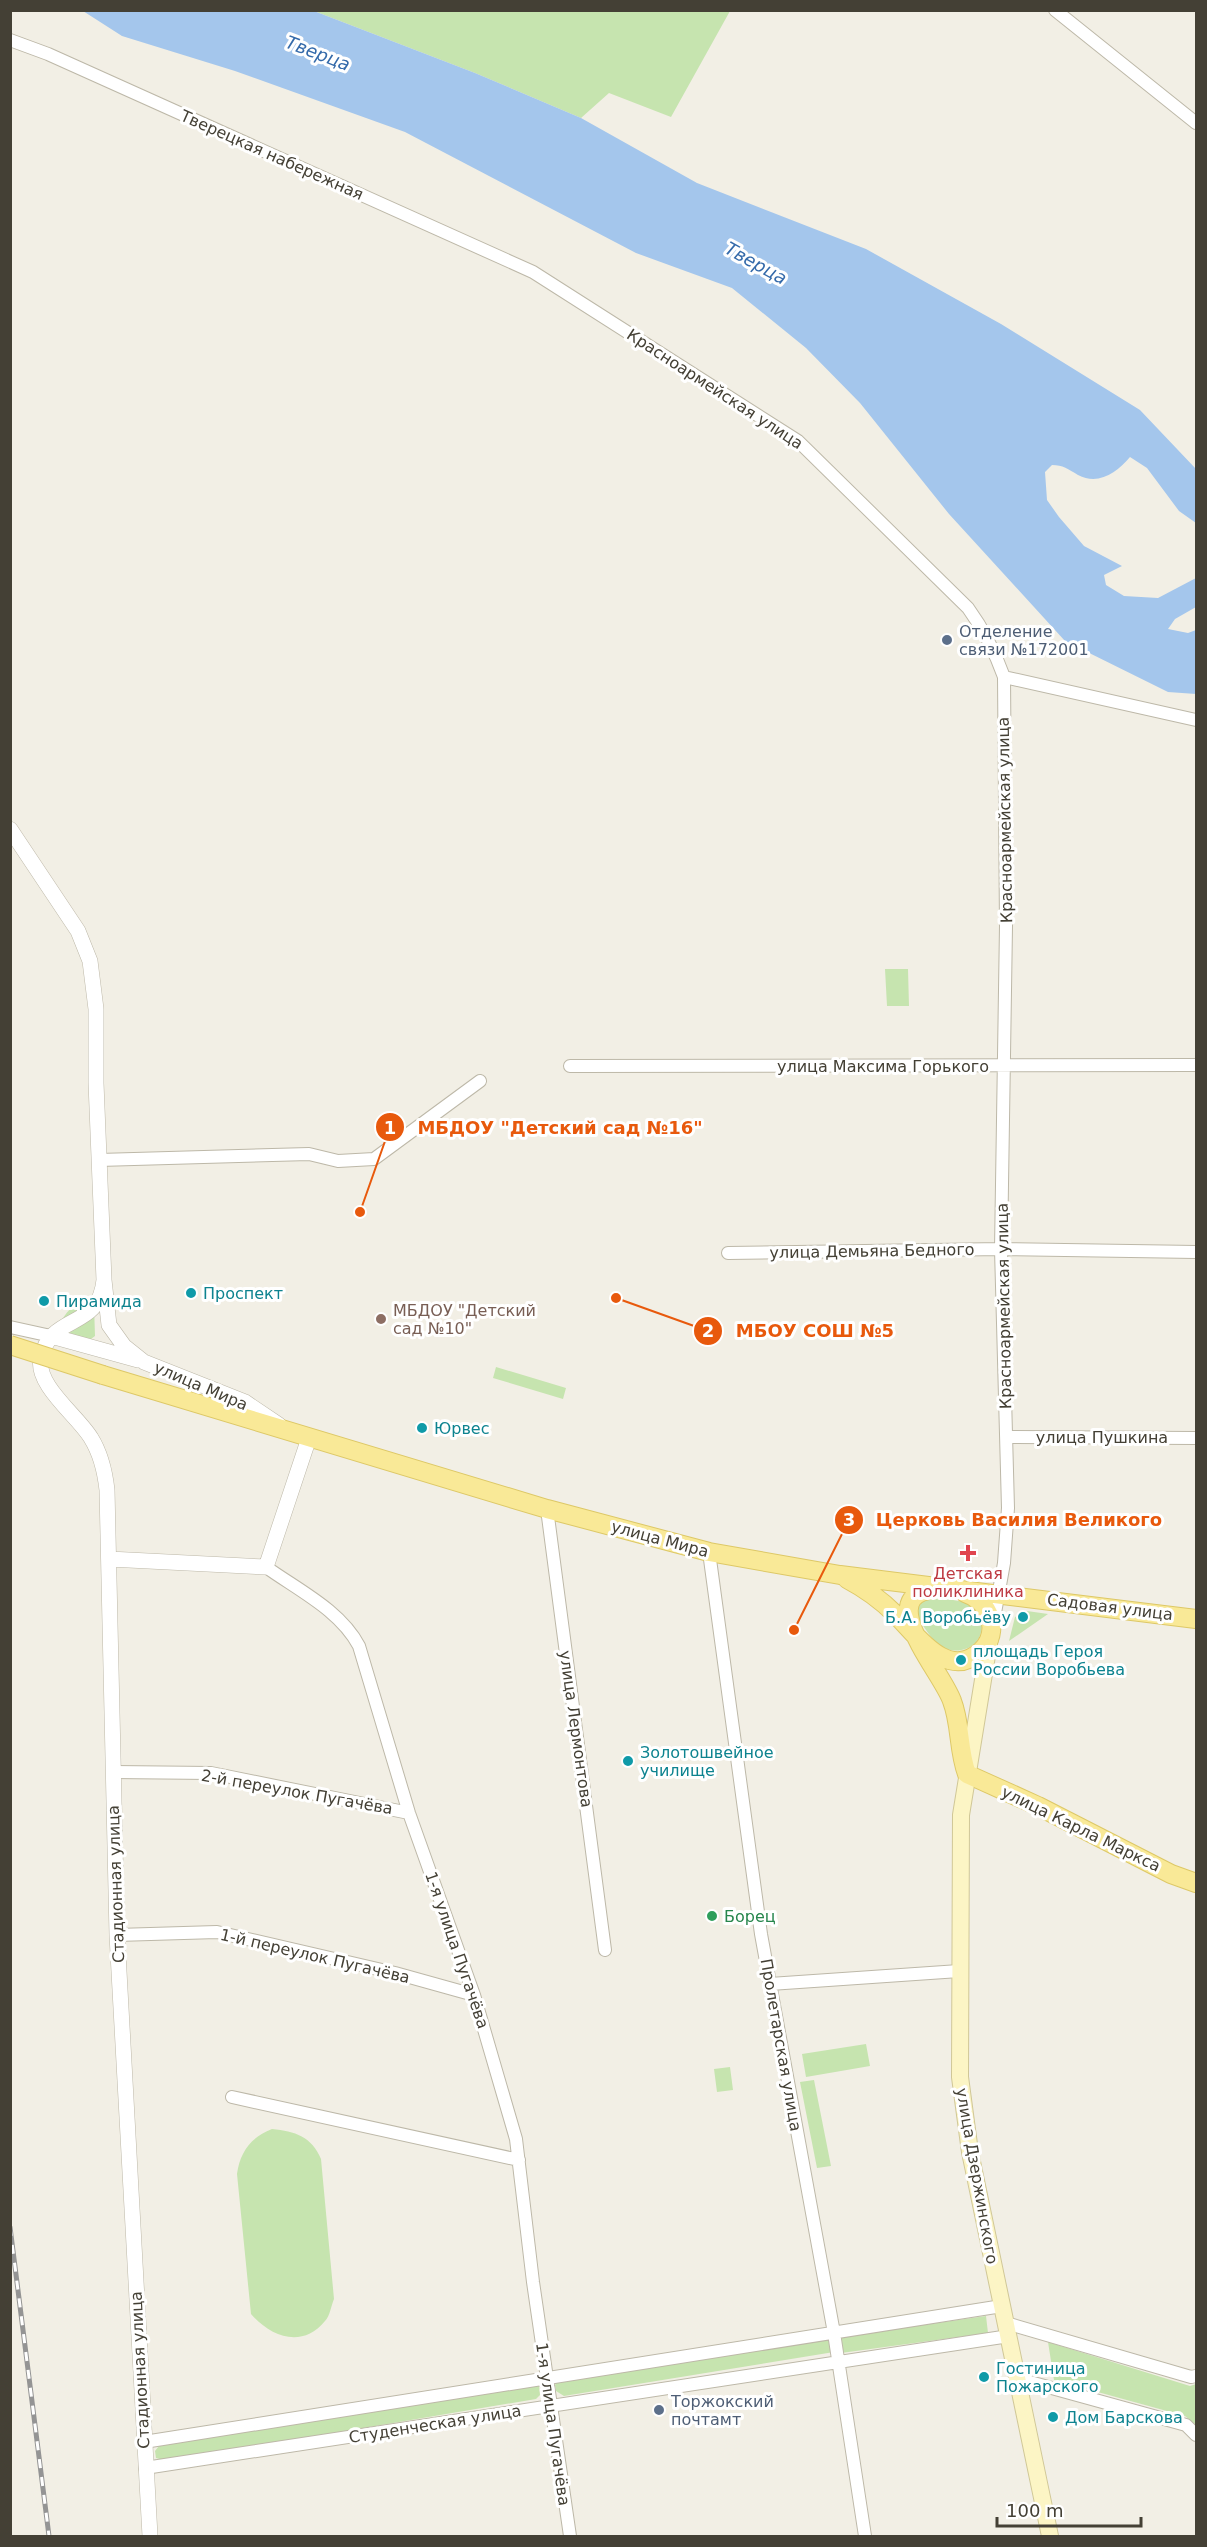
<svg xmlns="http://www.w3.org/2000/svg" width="1207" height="2547" viewBox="0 0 1207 2547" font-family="'DejaVu Sans',sans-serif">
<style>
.green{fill:#c6e4af}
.water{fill:#a4c6ec}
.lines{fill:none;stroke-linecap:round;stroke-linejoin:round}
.minor-casing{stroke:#bdb8a8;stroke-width:14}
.tertiary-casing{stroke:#bdb8a8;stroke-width:16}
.secondary-casing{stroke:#d0c797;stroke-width:18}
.primary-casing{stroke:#ddc867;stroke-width:20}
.minor{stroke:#fff;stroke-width:12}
.tertiary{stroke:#fff;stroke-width:15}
.secondary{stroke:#fcf5c5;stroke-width:16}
.primary{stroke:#f9e997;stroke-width:18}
.rail-casing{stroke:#949494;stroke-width:5}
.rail{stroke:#fff;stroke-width:3;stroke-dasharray:9;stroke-linecap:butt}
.primary-bridge-casing{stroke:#ddc867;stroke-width:20;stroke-linecap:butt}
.primary-bridge{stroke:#f9e997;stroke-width:18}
.service-dot{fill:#5c6f8a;stroke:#fff;stroke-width:2}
.culture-dot{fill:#0f9aa8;stroke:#fff;stroke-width:2}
.education-dot{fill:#8d6e63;stroke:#fff;stroke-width:2}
.health-dot{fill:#e0444e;stroke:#fff;stroke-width:2}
.leisure-dot{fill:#2e9e5b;stroke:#fff;stroke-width:2}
.labels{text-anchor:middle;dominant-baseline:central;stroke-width:6;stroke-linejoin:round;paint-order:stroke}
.street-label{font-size:16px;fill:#444035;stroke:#fff}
.service-label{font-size:16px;fill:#4e5e75;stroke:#fff;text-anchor:start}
.culture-label{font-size:16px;fill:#0d838f;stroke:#fff;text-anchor:start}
.education-label{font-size:16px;fill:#785e54;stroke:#fff;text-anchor:start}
.health-label{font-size:16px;fill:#be3a42;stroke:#fff}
.leisure-label{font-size:16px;fill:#27864d;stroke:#fff;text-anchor:start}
.water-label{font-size:18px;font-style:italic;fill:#346aaa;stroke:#fff}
.leader{fill:none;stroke:#e8590c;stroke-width:2}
.callout-dot{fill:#e8590c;stroke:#fff;stroke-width:2}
.mark-label{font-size:18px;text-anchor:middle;font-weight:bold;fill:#fff}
.callout-label{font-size:18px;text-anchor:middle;font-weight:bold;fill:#e8590c;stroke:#fff;stroke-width:6;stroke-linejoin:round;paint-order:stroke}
</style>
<rect width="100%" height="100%" fill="#f2efe5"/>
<path class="green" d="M314 11H730L671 117 609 93 581 118 475 73Z
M885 969H908L909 1006H887Z
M85 1298 92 1301 94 1305 95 1336 91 1339 58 1333C60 1317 71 1306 85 1298Z
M496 1367 566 1388 563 1399 493 1378Z
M936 1597 970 1603C974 1608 979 1613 981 1619 987 1645 959 1659 939 1645 933 1640 928 1633 924 1627 917 1618 916 1610 922 1601Z
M1027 1611 1048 1614 1009 1641 1015 1617Z
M866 2044 870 2066 806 2077 802 2054Z
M730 2067 733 2090 717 2092 714 2069Z
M814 2080 831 2166 817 2168 800 2082Z
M272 2129C295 2131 312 2137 321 2159L334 2299C331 2306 330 2316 325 2321 302 2349 271 2337 251 2314L237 2174C240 2152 251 2137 272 2129Z
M986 2316 988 2333 841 2353 839 2337Z
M831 2336 834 2352 564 2396 556 2391 555 2385 557 2381Z
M1048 2342 1190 2386 1196 2384V2425L1185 2416 1054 2380Z
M533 2383 539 2386 540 2395 536 2399 167 2461 156 2458 155 2451 162 2442Z"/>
<path class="water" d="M83 11H314L475 73 581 118 697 183 866 249 1001 324 1140 410 1196 469V523L1179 511 1147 468 1130 457C1117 472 1099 486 1078 475 1068 469 1063 465 1052 465L1045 472 1047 500 1059 517 1084 546 1122 566 1104 575 1106 585 1124 596 1158 598 1196 578V607L1175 619 1168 629 1188 633 1196 630V694L1168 692 1065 641 949 514 860 403 806 348 732 288 636 253 405 132 235 71 122 36Z"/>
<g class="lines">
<defs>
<path id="minor" d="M1055 10 1196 123
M10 40 48 54 533 272 798 441 968 608C984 630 995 652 1004 677L1006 926 1001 1249 1008 1508 1004 1563 993 1624
M1004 677 1196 720
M570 1066 1196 1065
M99 1160 309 1154 338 1161 374 1159 480 1081
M728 1253 1001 1249 1196 1252
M10 1327 51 1336
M1007 1437 1196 1438
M547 1509 605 1950
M709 1552 761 1934 834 2333 865 2536
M266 1567C298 1590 340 1610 359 1646L409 1813 474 1995 516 2139 533 2282 570 2536
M113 1772 211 1773 409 1813
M117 1935 217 1932 395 1973 474 1995
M770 1984 959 1971
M232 2097 519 2160
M1006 2323 1191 2377 1196 2376
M1019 2379 1186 2425 1196 2435
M144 2442 1002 2306
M145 2468 1009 2336"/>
<path id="tertiary" d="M10 829 78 931 90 961 96 1009V1083L104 1280 109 1325 124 1346 144 1362 245 1402 279 1425
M104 1280C99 1331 51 1312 41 1358 35 1385 78 1416 91 1438 101 1454 105 1472 107 1490L117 1935 150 2536
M51 1336 138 1360
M109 1559 266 1567 309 1438"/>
<path id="secondary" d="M990 1637 961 1815 960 2077 970 2152 1050 2536"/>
<path id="primary" d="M103 1375 547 1509 709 1552 840 1575 1196 1619
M847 1579C864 1588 881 1600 895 1614 916 1634 947 1682 981 1651 1001 1632 990 1601 965 1593
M935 1589C871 1595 943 1673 952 1701 961 1724 958 1750 967 1774L1038 1806 1171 1874 1196 1883"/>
</defs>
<use href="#minor" class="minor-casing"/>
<use href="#tertiary" class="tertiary-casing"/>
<use href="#secondary" class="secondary-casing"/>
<use href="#primary" class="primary-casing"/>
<use href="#minor" class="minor"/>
<use href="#tertiary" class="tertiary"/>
<use href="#secondary" class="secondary"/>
<use href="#primary" class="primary"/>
<defs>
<path id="rail" d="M10 2227 49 2536"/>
</defs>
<use href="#rail" class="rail-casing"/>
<use href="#rail" class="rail"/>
<defs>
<path id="primary-bridge" d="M10 1345 103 1375"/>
</defs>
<use href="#primary-bridge" class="primary-bridge-casing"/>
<use href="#primary-bridge" class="primary-bridge"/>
</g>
<g class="service-dot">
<circle cx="947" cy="640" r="6"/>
<circle cx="659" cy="2410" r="6"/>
</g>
<g class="culture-dot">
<circle cx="191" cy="1293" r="6"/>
<circle cx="44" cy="1301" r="6"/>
<circle cx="422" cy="1428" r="6"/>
<circle cx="1023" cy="1617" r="6"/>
<circle cx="961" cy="1660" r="6"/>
<circle cx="628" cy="1761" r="6"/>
<circle cx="984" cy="2377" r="6"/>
<circle cx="1053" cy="2417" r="6"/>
</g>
<circle class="education-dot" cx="381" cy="1319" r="6"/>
<path class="health-dot" d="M965 1544h6v6h6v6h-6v6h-6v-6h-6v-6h6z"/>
<circle class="leisure-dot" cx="712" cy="1916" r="6"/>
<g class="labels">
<g class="street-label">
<text transform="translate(272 155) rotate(24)">Тверецкая набережная</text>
<text transform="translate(715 389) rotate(33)">Красноармейская улица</text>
<text transform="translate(1005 820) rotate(-91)">Красноармейская улица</text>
<text x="883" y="1066">улица Максима Горького</text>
<text transform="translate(872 1251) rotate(-1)">улица Демьяна Бедного</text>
<text transform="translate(1004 1306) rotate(-91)">Красноармейская улица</text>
<text transform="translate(201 1386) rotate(23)">улица Мира</text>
<text x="1102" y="1437">улица Пушкина</text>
<text transform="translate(660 1539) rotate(15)">улица Мира</text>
<text transform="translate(1110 1607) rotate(7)">Садовая улица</text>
<text transform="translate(576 1729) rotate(82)">улица Лермонтова</text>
<text transform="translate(297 1792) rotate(10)">2-й переулок Пугачёва</text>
<text transform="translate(1081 1829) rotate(26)">улица Карла Маркса</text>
<text transform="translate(116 1884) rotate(-92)">Стадионная улица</text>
<text transform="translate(457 1950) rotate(71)">1-я улица Пугачёва</text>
<text transform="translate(315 1956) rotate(13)">1-й переулок Пугачёва</text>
<text transform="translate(781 2045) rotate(80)">Пролетарская улица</text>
<text transform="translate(977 2176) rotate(80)">улица Дзержинского</text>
<text transform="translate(140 2370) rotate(-93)">Стадионная улица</text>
<text transform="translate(435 2424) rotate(-9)">Студенческая улица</text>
<text transform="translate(553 2424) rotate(82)">1-я улица Пугачёва</text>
</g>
<g class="service-label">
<text x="959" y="631">Отделение<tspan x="959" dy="18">связи №172001</tspan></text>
<text x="671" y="2401">Торжокский<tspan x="671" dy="18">почтамт</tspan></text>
</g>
<g class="culture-label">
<text x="203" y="1293">Проспект</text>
<text x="56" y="1301">Пирамида</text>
<text x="434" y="1428">Юрвес</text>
<text x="1011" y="1617" text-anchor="end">Б.А. Воробьёву</text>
<text x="973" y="1651">площадь Героя<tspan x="973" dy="18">России Воробьева</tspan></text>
<text x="640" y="1752">Золотошвейное<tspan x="640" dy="18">училище</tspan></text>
<text x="996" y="2368">Гостиница<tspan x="996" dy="18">Пожарского</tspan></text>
<text x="1065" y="2417">Дом Барскова</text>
</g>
<g class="education-label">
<text x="393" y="1310">МБДОУ "Детский<tspan x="393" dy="18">сад №10"</tspan></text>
</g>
<g class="health-label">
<text x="968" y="1573">Детская<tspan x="968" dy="18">поликлиника</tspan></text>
</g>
<g class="leisure-label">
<text x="724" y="1916">Борец</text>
</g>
<g class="water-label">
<text transform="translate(318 53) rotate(21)">Тверца</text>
<text transform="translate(756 263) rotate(29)">Тверца</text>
</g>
</g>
<path class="leader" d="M360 1212L390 1127M616 1298L708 1331M794 1630L849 1520"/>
<g class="callout-dot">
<circle cx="360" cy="1212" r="6"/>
<circle cx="616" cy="1298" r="6"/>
<circle cx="794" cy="1630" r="6"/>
<circle cx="390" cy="1127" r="15"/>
<circle cx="708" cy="1331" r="15"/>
<circle cx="849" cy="1520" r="15"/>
</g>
<g class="mark-label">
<text x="390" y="1134">1</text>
<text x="708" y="1337">2</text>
<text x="849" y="1526">3</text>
</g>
<g class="callout-label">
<text x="560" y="1134">МБДОУ "Детский сад №16"</text>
<text x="815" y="1337">МБОУ СОШ №5</text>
<text x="1019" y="1526">Церковь Василия Великого</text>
</g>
<rect width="1207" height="2547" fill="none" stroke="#444035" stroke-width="24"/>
<path d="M997 2517v9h144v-9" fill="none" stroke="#444035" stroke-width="3"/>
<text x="1006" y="2517" font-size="18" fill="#444035" stroke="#ffffff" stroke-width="4.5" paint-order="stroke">100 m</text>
</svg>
